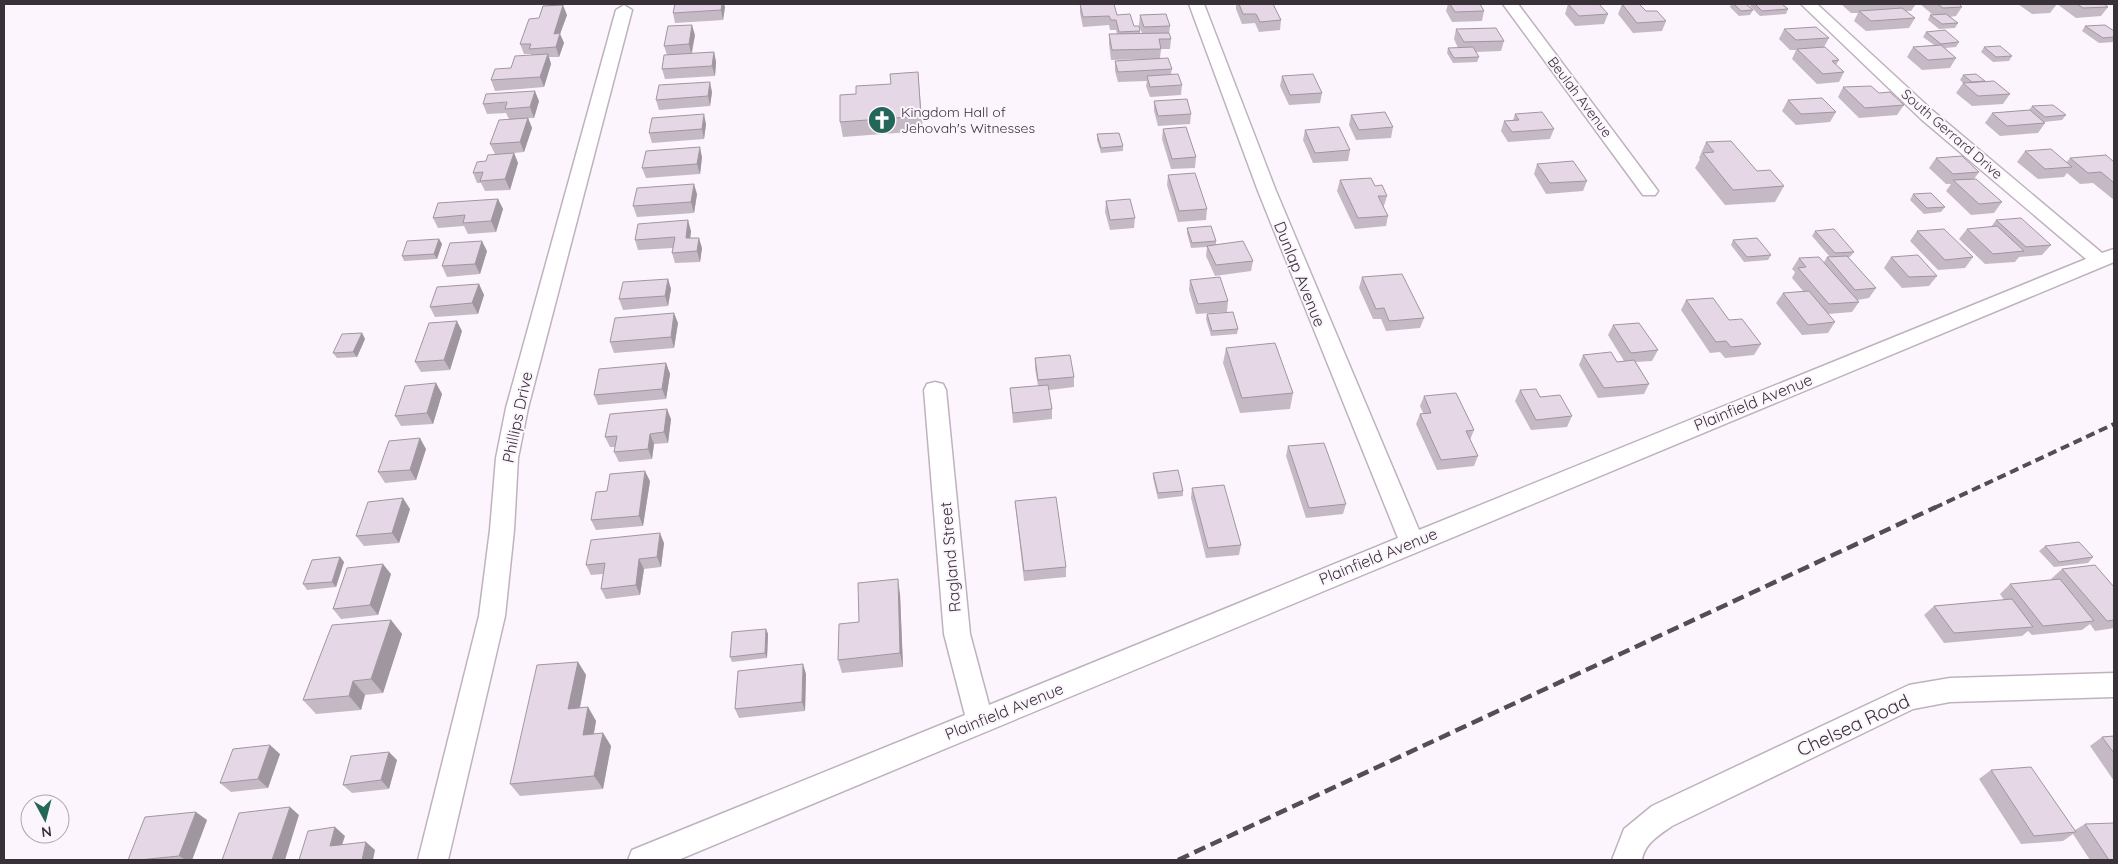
<svg xmlns="http://www.w3.org/2000/svg" width="2118" height="864" viewBox="0 0 2118 864" font-family="Quicksand,sans-serif">
<style>
.lines{fill:none;stroke-linecap:round;stroke-linejoin:round}
.street-casing{stroke:#bfb2bf;stroke-width:3}
.street{fill:#fff;fill-rule:evenodd}
.rail-far1{stroke:#544e54;stroke-width:4;stroke-dasharray:9 5;stroke-linecap:butt}
.rail{stroke:#544e54;stroke-width:4.5;stroke-dasharray:12 6;stroke-linecap:butt}
.wall{fill:#c5b9c5}
.shaded-wall{fill:#a096a0}
.building{fill:#e5d7e5;stroke:#a096a0}
.labels{text-anchor:middle;dominant-baseline:central;stroke-width:4;stroke-linejoin:round;paint-order:stroke}
.far-street-label{font-size:14px;fill:#383238;stroke:#fdf5fd}
.far-poi-label{font-size:14px;fill:#383238;stroke:#fdf5fd;text-anchor:start}
.street-label{font-size:16px;fill:#383238;stroke:#fdf5fd}
.near-street-label{font-size:19px;fill:#383238;stroke:#fdf5fd}
</style>
<rect width="100%" height="100%" fill="#fdf5fd"/>
<g class="lines">
<defs>
<path id="street" d="M1189 4H1204L1276 191 1419 530 2086 259 1921 119 1801 4H1817L1933 111 2102 253 2114 249V262L678 860H628L632 850 965 715 944 634 924 390 927 384 935 382 943 384 946 390 970 634 989 705 1398 538 1258 191Z
M1503 4H1518L1655 187 1658 191 1655 195H1643Z
M624 5 632 10 528 408 518 458 514 530 505 616 448 860H418L479 616 490 530 496 458 506 408 616 10Z
M2114 673V697L1950 702 1913 709 1672 826C1659 835 1644 844 1642 860H1612L1624 829 1652 806 1909 685 1950 678Z"/>
</defs>
<use href="#street" class="street-casing"/>
<use href="#street" class="street"/>
<path class="rail-far1" d="M1934 508 2114 424"/>
<path class="rail" d="M1178 860 1936 507"/>
</g>
<path class="wall" d="M1080 4 1117 15 1140 31V33H1142L1139 25 1140 15 1170 26 1169 35 1171 39 1170 49H1161L1160 58 1172 69 1171 74 1182 85 1181 95 1150 97 1146 86 1147 81 1118 82 1115 71V61L1147 59 1111 60 1109 44V34H1117L1116 30H1110L1109 25 1083 27 1080 13Z
M1236 4H1273L1281 20 1280 30 1259 32 1255 23 1242 24 1236 9Z
M1448 4H1480L1484 11 1482 21 1452 22 1446 11Z
M1568 4 1608 14 1604 24 1575 26 1565 14Z
M1622 4 1646 11 1666 21 1662 31 1633 33 1618 14Z
M1731 4H1746L1753 10 1750 15 1739 16 1730 7Z
M1751 4H1782L1788 9 1786 14 1760 16 1750 6Z
M1841 4H1916L1911 11H1906L1915 18 1909 28 1866 31 1854 21 1858 13H1851Z
M1920 4H1959L1962 7 1956 16 1950 17 1958 23 1955 28 1939 29 1928 20 1930 15H1933Z
M2018 4H2104L2108 7 2101 16 2076 18 2057 4 2050 13 2032 14Z
M725 7 723 20 675 23 673 13Z
M567 15 560 34 564 43 559 57H549L551 64 544 87 495 91 491 80 531 55V54H524L520 44 539 18Z
M2085 26 2114 37V42L2099 43 2082 31Z
M1456 29 1504 41 1501 51 1476 52 1479 57 1477 62 1453 63 1447 53 1448 48H1458L1454 39Z
M1784 29 1829 38 1824 47 1839 60 1836 65 1844 72 1839 82 1817 84 1792 59 1796 50H1790L1779 39Z
M1926 32 1959 42 1956 47 1945 48 1956 58 1950 68 1922 70 1907 57 1913 47 1934 45 1923 37Z
M695 35 692 54 714 52 716 62 715 76 665 79 662 69 667 55 664 46Z
M1984 47 2012 56 2009 61 1993 62 1981 52Z
M918 72 923 131 843 137 840 122 856 94 891 84Z
M1963 75 1985 81 2010 94 2003 104 1972 106 1956 93 1963 83 1960 80Z
M1282 76 1322 93 1320 103 1289 105 1280 86Z
M1843 87 1879 93 1904 105 1897 115 1859 118 1838 97Z
M712 92 710 106 659 110 656 100Z
M1788 100 1836 112 1830 122 1796 125 1782 111Z
M539 101 534 118H528L532 128 524 152 514 153 518 163 510 190 485 191 481 183H477L473 173 495 154 490 144 509 119 506 113 487 114 483 104Z
M1154 101 1191 114 1190 124 1158 126 1154 111Z
M2032 106 2066 115 2062 120 2044 122 2045 123 2038 133 2000 136 1985 123 1992 113 2029 110Z
M1515 114 1554 129 1550 139 1508 142 1501 131 1504 121 1513 120Z
M1351 115 1393 127 1391 138 1356 140 1349 125Z
M706 124 704 139 652 143 649 133Z
M1163 129 1196 157 1195 168 1171 169 1162 139Z
M1305 130 1350 150 1348 161 1313 163 1303 140Z
M1097 134 1123 146V151L1101 153 1097 140Z
M1706 142 1784 186 1775 202 1725 205 1695 168 1700 159 1699 158Z
M2025 151 2066 163 2070 158 2114 162V200L2093 183 2080 184 2067 173 2064 177 2038 179 2017 162Z
M702 157 700 174 646 178 642 168Z
M1936 158 1979 172 1974 179 2002 202 1994 213 1971 215 1946 191 1951 184H1946L1929 168Z
M1537 164 1587 181 1583 191 1546 194 1534 174Z
M1168 175 1207 209 1206 220 1178 222 1167 185Z
M1340 180 1375 186 1387 196 1384 206H1383L1388 216 1386 226 1355 229 1337 191Z
M697 194 694 213 637 217 633 206Z
M1913 194 1945 207 1941 212 1924 214 1910 200Z
M498 199 503 209 496 232 468 234 464 226 438 228 433 218Z
M1106 201 1135 218 1134 228 1110 230 1105 212Z
M1996 220 2051 245 2042 255 2019 257 2015 262 1985 264 1959 239 1967 229 1991 227Z
M1187 228 1216 241V244L1253 261 1251 271 1215 276 1206 256 1207 247 1191 248 1187 233Z
M691 231 690 238 702 248 700 262 675 263 672 253 673 248 638 250 635 240Z
M1815 231 1854 252 1850 257H1848L1876 288 1869 298 1857 300 1859 302 1852 312 1828 314 1835 322 1828 333 1802 335 1776 303 1783 293 1803 291 1792 278 1795 272 1792 269 1799 258 1824 262 1827 257H1830L1812 236Z
M1917 231 1973 257 1965 268 1938 270 1910 241Z
M439 239 442 244 437 259 404 261 402 256Z
M1733 240 1771 255 1768 260 1744 262 1731 245Z
M487 251 480 274 447 277 442 266Z
M1891 257 1937 276 1929 286 1902 288 1884 268Z
M1362 277 1424 318 1420 328 1386 331 1381 319H1373L1359 288Z
M668 279 671 289 668 306 623 310 619 299Z
M1190 280 1228 301 1227 312 1196 314 1189 290Z
M479 284 484 295 478 314 435 317 430 307Z
M1686 300 1729 320 1761 344 1754 355 1725 358 1720 352 1710 353 1681 310Z
M1207 314 1238 329 1237 334 1211 336 1206 319Z
M678 323 674 348 614 353 610 342Z
M1613 325 1658 350 1652 361 1636 362 1649 384 1644 394 1598 398 1579 365 1583 355 1617 362 1624 361 1608 335Z
M462 331 450 370 421 372 415 362Z
M362 333 365 339 357 357 337 358 333 353Z
M1226 348 1293 393 1290 409 1240 413 1223 363Z
M1035 358 1074 377V387L1049 390 1052 409V419L1013 423 1010 388 1038 386 1035 368Z
M666 363 670 374 666 399 598 405 594 395Z
M436 383 442 394 433 424 401 426 395 416Z
M1520 390 1572 416 1567 427 1531 430 1515 401Z
M1424 396 1474 430 1470 440 1478 456 1474 466 1437 470 1416 424 1420 414 1423 413 1420 406Z
M671 419 668 443 654 444 652 459 619 462 614 452 615 447H610L605 437Z
M1288 446 1346 504 1343 514 1306 518 1286 456Z
M426 449 416 480 385 483 378 472Z
M1153 473 1183 491V496L1158 499 1153 478Z
M650 481 643 526 596 530 591 520 607 491Z
M1192 488 1241 545 1239 555 1206 558 1191 498Z
M1015 501 1066 567V577L1024 581 1016 511Z
M410 509 399 543 364 546 356 536Z
M664 543 661 567 644 569 640 595 606 599 601 589 603 574 591 575 586 565Z
M2045 546 2093 557 2088 563 2054 567 2039 551Z
M340 557 344 562 336 587 307 590 303 584Z
M2062 569 2114 587V628L2095 631 2090 624 2082 630 2032 635 2028 631 2022 636 1944 643 1924 615 1934 606 2004 600 2000 594 2010 584 2053 580 2051 579Z
M391 574 378 615 341 619 333 609Z
M900 594 903 667 842 673 838 660 859 622Z
M391 620 402 634 383 693 365 695 361 710 316 714 303 700Z
M766 629 768 634 767 658 732 662 730 657Z
M578 662 586 675 580 708 588 707 596 721 594 734 603 733 611 746 603 789 520 796 510 784Z
M806 674 805 711 739 718 735 709Z
M2114 736V781L2090 746 2102 737Z
M280 754 268 788 231 792 220 783Z
M397 760 389 789 352 793 343 785Z
M1991 770 2075 830 2085 824 2114 860H2090L2073 834 2063 841 2021 844 1979 779Z
M207 820 192 860H128Z"/>
<path class="shaded-wall" d="M722 4H724L725 7 723 20 721 10Z
M563 5 567 15 560 34 564 43 559 57 556 47 554 34Z
M692 25 695 35 691 54 689 44Z
M714 52 716 62 715 76 712 66Z
M548 54 551 64 544 87 540 77Z
M710 82 712 92 710 106 708 96Z
M535 91 539 101 534 118 530 107Z
M704 114 706 124 704 139 702 129Z
M528 118 532 128 524 152 520 142Z
M700 147 702 157 700 174 697 164Z
M514 153 518 163 510 190 505 179Z
M694 184 697 194 694 213 691 202Z
M498 199 503 209 496 232 491 221Z
M688 220 691 231 689 249 686 238Z
M699 238 702 248 700 262 697 251Z
M439 239 442 244 437 259 434 254Z
M482 241 487 251 480 274 475 264Z
M668 279 671 289 668 306 665 296Z
M479 284 484 295 478 314 472 303Z
M674 313 678 323 674 348 671 337Z
M457 321 462 331 450 370 444 360Z
M362 333 365 339 357 357 353 352Z
M666 363 670 374 666 399 662 389Z
M436 383 442 394 433 424 427 413Z
M667 409 671 419 668 443 664 432Z
M650 434 654 444 652 459 648 449Z
M420 438 426 449 416 480 410 470Z
M645 471 650 481 643 526 639 516Z
M403 498 410 509 399 543 392 533Z
M660 533 664 543 661 567 657 557Z
M340 557 344 562 336 587 332 582Z
M639 559 644 569 640 595 636 585Z
M383 564 391 574 378 615 370 605Z
M898 579 900 594 903 667 900 653Z
M391 620 402 634 383 693 371 679Z
M766 629 768 634 767 658 765 653Z
M578 662 586 675 577 722 568 709Z
M803 664 806 674 805 711 802 702Z
M353 681 365 695 361 710 349 696Z
M588 707 596 721 591 748 583 735Z
M603 733 611 746 603 789 594 776Z
M270 745 280 754 268 788 258 779Z
M389 752 397 760 389 789 381 780Z
M290 807 299 815 285 860H272Z
M196 812 207 820 192 860H186L179 856Z
M335 827 345 836 339 854 330 846Z
M366 842 375 850 373 860H362Z"/>
<path class="building" d="M675 4H722L721 10 673 13Z
M1080 4H1114L1117 15 1130 14 1134 26H1139L1140 31 1119 32 1116 20H1111L1109 16 1083 17Z
M1239 4H1273L1281 20 1260 22 1256 14H1243Z
M1450 4H1480L1484 11 1455 12Z
M1568 4H1599L1608 14 1579 16Z
M1622 4H1639L1646 11H1657L1666 21 1637 23Z
M1734 4H1746L1753 10 1741 11Z
M1755 4H1782L1788 9 1762 11Z
M1937 4H1959L1962 7 1943 8Z
M2077 4H2104L2108 7 2083 8Z
M563 5 554 34 560 33 556 47 529 49 531 44H520L529 19 539 18 543 6Z
M1902 8 1915 18 1871 21 1859 11Z
M1166 14 1170 26 1144 27 1140 15Z
M1946 14 1958 23 1942 24 1930 15Z
M692 25 689 44 664 46 668 26Z
M2105 25 2114 31V37L2103 38 2085 26Z
M1816 27 1829 38 1796 40 1784 29Z
M1496 28 1504 41 1464 42 1456 29Z
M1945 30 1959 42 1941 44 1926 32Z
M1169 33 1171 39H1159L1161 49 1112 50 1109 34Z
M1941 45 1956 58 1928 60 1913 47Z
M2000 46 2012 56 1996 57 1984 47Z
M1473 47 1479 57 1454 58 1448 48Z
M1825 47 1839 60 1832 61 1844 72 1823 74 1797 49Z
M714 52 712 66 662 69 664 55Z
M548 54 540 77 491 80 495 69 511 68 515 56Z
M1168 58 1172 69 1118 72 1115 61Z
M918 72 921 116 840 122V95L856 94V86L891 84 890 74Z
M1178 74 1182 85 1150 87 1147 76Z
M1313 74 1322 93 1290 95 1282 76Z
M1976 74 1985 81 1972 82 1963 75Z
M1994 81 2010 94 1978 96 1963 83Z
M710 82 708 96 656 100 659 85Z
M1871 86 1879 93 1890 92 1904 105 1865 108 1843 87Z
M535 91 530 107 505 109 507 102 483 104 486 94Z
M1822 98 1836 112 1801 114 1788 100Z
M1187 99 1191 114 1158 116 1154 101Z
M2053 105 2066 115 2045 117 2032 106Z
M2030 110 2045 123 2007 126 1992 113Z
M1385 112 1393 127 1359 130 1351 115Z
M1542 112 1554 129 1512 132 1504 121 1519 120 1515 114Z
M704 114 702 129 649 133 652 118Z
M528 118 520 142 490 144 499 120Z
M1186 127 1196 157 1172 159 1163 129Z
M1339 127 1350 150 1315 153 1305 130Z
M1119 133 1123 146 1101 148 1097 134Z
M1731 141 1757 171 1770 170 1784 186 1733 190 1703 153 1714 152 1706 142Z
M700 147 697 164 642 168 646 151Z
M2051 149 2072 167 2045 169 2025 151Z
M514 153 505 179 480 181 483 172 473 173 477 162 486 161 488 155Z
M2106 155 2114 162V183L2101 172 2088 173 2070 158Z
M1962 156 1979 172 1953 174 1936 158Z
M1573 161 1587 181 1550 183 1537 164Z
M1195 173 1207 209 1179 211 1168 175Z
M1371 178 1375 186 1382 185 1387 196H1378L1388 216 1358 218 1340 180Z
M1976 179 2002 202 1979 204 1953 180Z
M694 184 691 202 633 206 637 188Z
M1931 193 1945 207 1927 208 1913 194Z
M498 199 491 221 463 223 465 215 433 218 438 203Z
M1130 199 1135 218 1110 220 1106 201Z
M2021 218 2051 245 2026 247 1996 220Z
M688 220 686 238H699L697 251 672 253 675 237 635 240 638 224Z
M1211 226 1216 241 1192 243 1187 228Z
M1997 226 2024 251 1993 254 1967 229Z
M1834 229 1854 252 1835 253 1815 231Z
M1944 229 1973 257 1945 260 1917 231Z
M1757 238 1771 255 1747 257 1733 240Z
M439 239 434 254 402 256 407 241Z
M482 241 475 264 442 266 450 243Z
M1243 241 1253 261 1216 265 1207 246Z
M1918 255 1937 276 1909 277 1891 257Z
M1847 256 1876 288 1855 290 1827 257Z
M1819 257 1859 302 1829 304 1798 268 1806 267 1799 258Z
M1402 274 1424 318 1389 321 1384 308 1376 309 1362 277Z
M1220 277 1228 301 1198 304 1190 280Z
M668 279 665 296 619 299 623 282Z
M479 284 472 303 430 307 437 287Z
M1809 291 1835 322 1808 325 1783 293Z
M1713 298 1729 320 1742 319 1761 344 1731 347 1726 341 1716 342 1686 300Z
M1233 312 1238 329 1212 331 1207 314Z
M674 313 671 337 610 342 615 318Z
M457 321 444 360 415 362 429 323Z
M1639 323 1658 350 1631 353 1613 325Z
M362 333 353 352 333 353 342 334Z
M1275 343 1293 393 1242 398 1226 348Z
M1611 352 1617 362 1634 360 1649 384 1604 388 1583 355Z
M1070 355 1074 377 1038 380 1035 358Z
M666 363 662 389 594 395 599 369Z
M436 383 427 413 395 416 405 386Z
M1048 385 1052 409 1013 413 1010 388Z
M1536 389 1540 397 1560 395 1572 416 1536 420 1520 390Z
M1456 393 1474 430 1466 431 1478 456 1441 460 1420 414 1431 413 1424 396Z
M667 409 664 432 650 434 648 449 614 452 617 436 605 437 610 414Z
M420 438 410 470 378 472 389 441Z
M1324 443 1346 504 1309 508 1288 446Z
M1178 470 1183 491 1158 493 1153 473Z
M645 471 639 516 591 520 596 492 607 491 610 474Z
M1224 485 1241 545 1208 548 1192 488Z
M1056 497 1066 567 1024 571 1015 501Z
M403 498 392 533 356 536 368 502Z
M660 533 657 557 639 559 636 585 601 589 605 563 586 565 591 540Z
M2079 542 2093 557 2059 562 2045 546Z
M340 557 332 582 303 584 312 560Z
M383 564 370 605 333 609 347 568Z
M2095 565 2114 587V620L2107 621 2062 569Z
M898 579 900 653 838 660 839 624 859 622 858 583Z
M2060 579 2094 621 2043 626 2010 584Z
M2012 599 2033 627 1954 633 1934 606Z
M391 620 371 679 353 681 349 696 303 700 332 625Z
M766 629 765 653 730 657 732 632Z
M578 662 568 709 588 707 583 735 603 733 594 776 510 784 537 665Z
M803 664 802 702 735 709 738 671Z
M2114 736V753L2102 737Z
M270 745 258 779 220 783 233 749Z
M389 752 381 780 343 785 351 756Z
M2031 767 2076 832 2034 836 1991 770Z
M290 807 272 860H222L239 813Z
M196 812 179 856 139 860H128L145 817Z
M2114 823V860H2109L2085 824Z
M335 827 330 846 366 842 362 860H299L308 831Z"/>
<defs>
<symbol id="church-disc" viewBox="-11 -11 22 22"><circle r="9.5" fill="#236758" stroke="#fdf5fd"/><path d="M-1.2-6h2.4v3.5h3.3v2.4h-3.3V6h-2.4V-.1h-3.3v-2.4h3.3Z" fill="#fff"/></symbol>
</defs>
<g fill-rule="evenodd">
<use href="#church-disc" x="866" y="104" width="32" height="32"/>
</g>
<g class="labels">
<g class="far-street-label">
<text transform="translate(1580 97) rotate(53)">Beulah Avenue</text>
<text transform="translate(1952 134) rotate(41)">South Gerrard Drive</text>
</g>
<g class="far-poi-label">
<text x="901" y="112">Kingdom Hall of<tspan x="901" dy="16">Jehovah's Witnesses</tspan></text>
</g>
<g class="street-label">
<text transform="translate(1300 274) rotate(68)">Dunlap Avenue</text>
<text transform="translate(1753 402) rotate(-22)">Plainfield Avenue</text>
<text transform="translate(517 417) rotate(-78)">Phillips Drive</text>
<text transform="translate(1378 556) rotate(-22)">Plainfield Avenue</text>
<text transform="translate(950 557) rotate(-95)">Ragland Street</text>
<text transform="translate(1004 711) rotate(-22)">Plainfield Avenue</text>
</g>
<g class="near-street-label">
<text transform="translate(1853 725) rotate(-25)">Chelsea Road</text>
</g>
</g>
<rect width="2118" height="864" fill="none" stroke="#383238" stroke-width="10"/>
<g transform="translate(45 819) rotate(173)"><circle r="24" fill="#fdf5fd" stroke="#aea7ae"/>
<path d="M0-4L9 19L0 12L-9 19Z" fill="#236758"/>
<text y="-8" font-size="14" font-weight="bold" text-anchor="middle" fill="#383238">N</text>
</g>
</svg>
